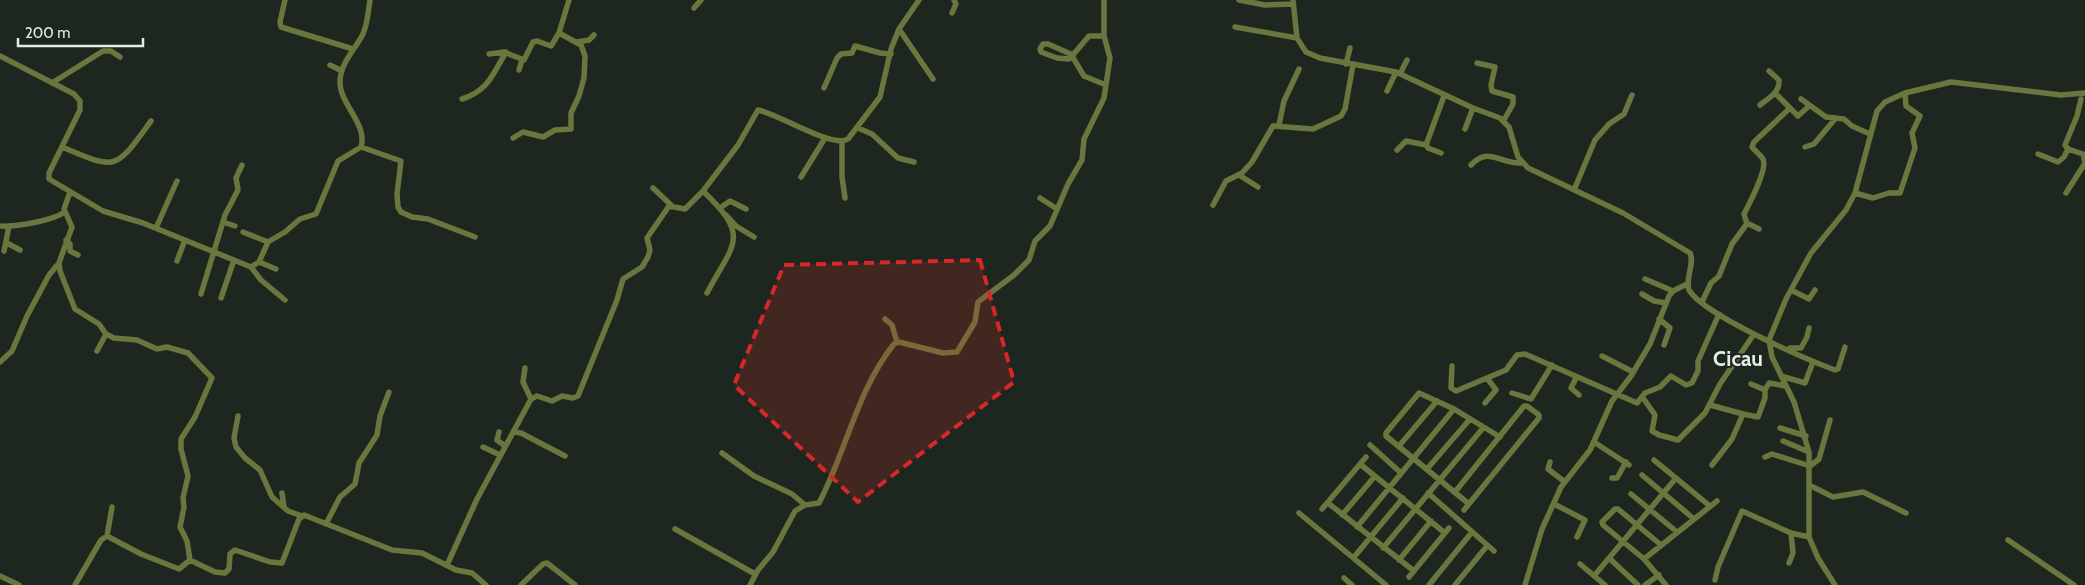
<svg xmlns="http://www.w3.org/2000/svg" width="2085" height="585" viewBox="0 0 2085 585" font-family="Cabin,sans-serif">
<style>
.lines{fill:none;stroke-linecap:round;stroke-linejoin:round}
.minor{stroke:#6a763d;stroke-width:5.5}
.marked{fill:#d62828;fill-opacity:0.2;stroke:#d62828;stroke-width:4;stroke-dasharray:10 6;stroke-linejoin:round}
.labels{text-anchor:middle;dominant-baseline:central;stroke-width:4;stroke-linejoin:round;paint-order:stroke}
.quarter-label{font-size:21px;font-weight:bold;fill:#e5ebe6;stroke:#1d271f}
</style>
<rect width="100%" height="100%" fill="#1d271f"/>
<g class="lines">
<path class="minor" d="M285 0 280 22 281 27 353 49
M1239 0 1265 5 1293 4
M1293 0 1297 38 1306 52 1320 58 1396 72 1473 108 1500 118 1509 127 1518 157 1528 168 1623 213 1690 253C1695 264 1685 277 1689 290 1704 315 1805 359 1835 370L1838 369 1845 347
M694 8 701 0
M952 13 956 4 954 0
M1235 27 1297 38
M899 29 933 79
M1104 36H1089L1072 56 1084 76 1106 85
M577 42 589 40 594 35
M489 54 504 52 524 60 533 42 537 41 551 46 559 33 569 0
M0 56 74 94 80 101V110L49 173V179L103 211 143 223 251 267 259 262 268 242 285 232 300 219 316 214 338 161 361 147C368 124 340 105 340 82 340 63 355 50 363 34 368 22 368 12 370 0
M1072 56 1069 59 1057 58 1041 52 1040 49 1043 44H1048L1073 55
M1477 63 1495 67 1491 85 1492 91 1513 97V104L1504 120
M1346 64 1350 48
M330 65 342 71
M519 70 522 60
M1400 74 1407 60
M52 83 103 51H111L120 57
M824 88 837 58 841 54 852 53 855 46 880 53 891 54
M1387 91 1396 72
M1775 93 1798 116 1809 106
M462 99C488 91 493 74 506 52
M1801 99 1826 117 1844 119 1852 126 1870 134
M2081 99 2077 116 2065 145 2068 149 2083 154 2085 162
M1760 105C1769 98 1780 92 1779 80L1769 71
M1279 125 1284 101 1299 69
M858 128 872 134 898 158 914 162
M1465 129 1473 108
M513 138 523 132 543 137 555 130 571 129V113L579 96 584 78 585 56 581 45 559 33
M842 142V177L845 198
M62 147C118 171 115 170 151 121
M361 147 401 161 397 194 398 207 401 212 412 217 428 219 475 237
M1805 147 1814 144 1835 119
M1397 150 1406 141 1426 145
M1441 153 1428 148 1426 145 1444 96
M2038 154 2058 162 2064 157 2068 149
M1471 165C1489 146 1499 164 1521 163
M1239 175 1258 187
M801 177 825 138
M653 188 671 205
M1574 190 1595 140 1609 124 1624 114 1632 95
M703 191C752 238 733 243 707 293
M70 192 64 209 72 227 59 263 60 271 75 309 99 324 106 334 114 338 137 340 157 349 167 347 188 353 212 378 195 417 181 439V449L188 476 183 498 184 507 180 527 187 541 190 560
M1855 193 1873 198 1889 193H1900L1915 148 1912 133 1920 116 1906 106 1905 93
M2066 193 2085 163
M1040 198 1057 209
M1213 205 1226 181 1242 173 1252 162 1273 126 1313 129 1341 116 1345 109 1353 65
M720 208 730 201 746 209
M726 215 736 226 754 237
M223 222 235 226
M1747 224 1744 214C1749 204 1768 169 1763 159 1761 155 1755 151 1752 147L1754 142 1790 108
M0 226C15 227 52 221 65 212
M156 228 177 181
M243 232 268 242
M66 240 70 244V251L78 255
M7 243 20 250
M4 251 9 226
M177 261 185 240
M259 262 276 269
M251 267 261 280 285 300
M1645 279 1673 291
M1791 290 1809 299 1815 290
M201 294 225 215 238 190 236 178 242 165
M1642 294 1654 301 1666 303
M221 298 234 260
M1702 302 1711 283 1719 276 1732 244 1746 225 1749 224 1759 229
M885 319 892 325 897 342
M1659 319 1670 328 1664 345
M1790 348H1801L1807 337 1809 328
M97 351 106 334
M1602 356 1633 372
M0 362 12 351 27 316 49 275 59 263
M1452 366 1451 388 1456 391 1506 370 1517 355 1525 354 1637 403 1645 393 1660 387 1671 376 1686 385 1692 383 1698 371V361L1719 314
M525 368 523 382 531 399
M1781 376 1805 383 1813 362
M1576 378 1571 388 1579 395
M1751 384 1765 390 1769 383 1786 386
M1512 393 1531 399 1552 365
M1643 398 1655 415 1652 431 1659 435 1678 440 1705 413 1720 384 1754 334
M1485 403 1496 390 1487 378
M1710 405 1743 414
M238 416 234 438 236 447 245 458 260 470 272 497 288 511 302 516
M1780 428 1806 436
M499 432 497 440 505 446
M514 432 521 433 565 456
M1783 441 1809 452
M1594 442 1629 465
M1370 445 1401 473
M1399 446 1437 401
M483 447 500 455
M722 453 754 476 792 494 805 505
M1765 457 1772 454 1810 466
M1654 460 1710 506
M1550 462 1548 469 1565 482
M1360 464 1445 533
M1712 465 1732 439 1743 414 1758 417 1765 398V390
M1810 466 1819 459 1830 420
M1427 469 1470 419
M1642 475 1694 519
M1612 478H1617L1626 462
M1811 486 1833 497 1863 492 1906 513
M1455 492 1524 406H1527L1539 415V418L1464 510
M282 493 284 507
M1428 493 1494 551
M1631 494 1677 532
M1328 503 1414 571
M1469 504 1386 436V433L1419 393 1454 409 1500 437
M1554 504 1585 520 1577 537
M1322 509 1366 457
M1299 513 1386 585
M1342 515 1375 476
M326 524 340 497 355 484 359 463 377 435 380 416 389 392
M1357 527 1454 409
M675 529 755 574
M107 536 112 507
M2008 540 2074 585
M1661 545 1618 509H1615L1602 522 1603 525 1644 559 1666 585
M1383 548 1483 428
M1354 557 1403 498
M1609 558 1638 585
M1644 559 1717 501
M1399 560 1431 521
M1789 563 1793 553 1791 533
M1580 564 1605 585
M447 565 477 499 531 399 537 396 552 401 562 396 573 398 578 396 617 300 623 279 642 267 648 257 650 250 647 238 669 206 685 209 703 191 738 145 758 110C779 114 833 149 848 139L880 97 891 49 899 29 919 0
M0 576 19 585
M1594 576 1676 478
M1409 577 1449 528
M1344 578 1352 585
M1715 580 1718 567 1742 511 1791 533 1809 537
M75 585 101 540 107 536 141 554 179 569 190 560 215 572 225 573 229 569 230 554 235 550 270 562 282 563 299 519 304 515 392 550 422 553 456 570 472 573 486 585
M521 585 543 564 547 563 575 585
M750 585 758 570 773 552 795 511 805 505 819 503C846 452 857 390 894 344L899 342 943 353 957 352 975 322 978 302 1014 275 1029 260 1035 241 1050 226 1068 184 1082 160 1084 139 1104 98 1110 58 1104 36V0
M1429 585 1472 532
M1455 585 1487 546
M1525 585 1542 529 1561 487 1590 450 1612 401 1631 376 1650 344 1669 296 1673 291 1687 284
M1645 585 1659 575
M1835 585 1818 558 1809 537V452L1794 402 1772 357 1769 340 1786 299 1811 253 1846 210 1855 193 1877 111 1885 102 1905 93 1951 82 2061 95 2085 93"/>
</g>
<path class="marked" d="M980 260 1014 382 858 502 734 385 784 265Z"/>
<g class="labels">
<g class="quarter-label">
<text x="1738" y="358">Cicau</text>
</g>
</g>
<path d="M18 38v8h125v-8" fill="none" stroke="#e5ebe6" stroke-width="2.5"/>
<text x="25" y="38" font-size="15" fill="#e5ebe6" stroke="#1d271f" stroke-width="4" paint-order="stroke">200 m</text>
</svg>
